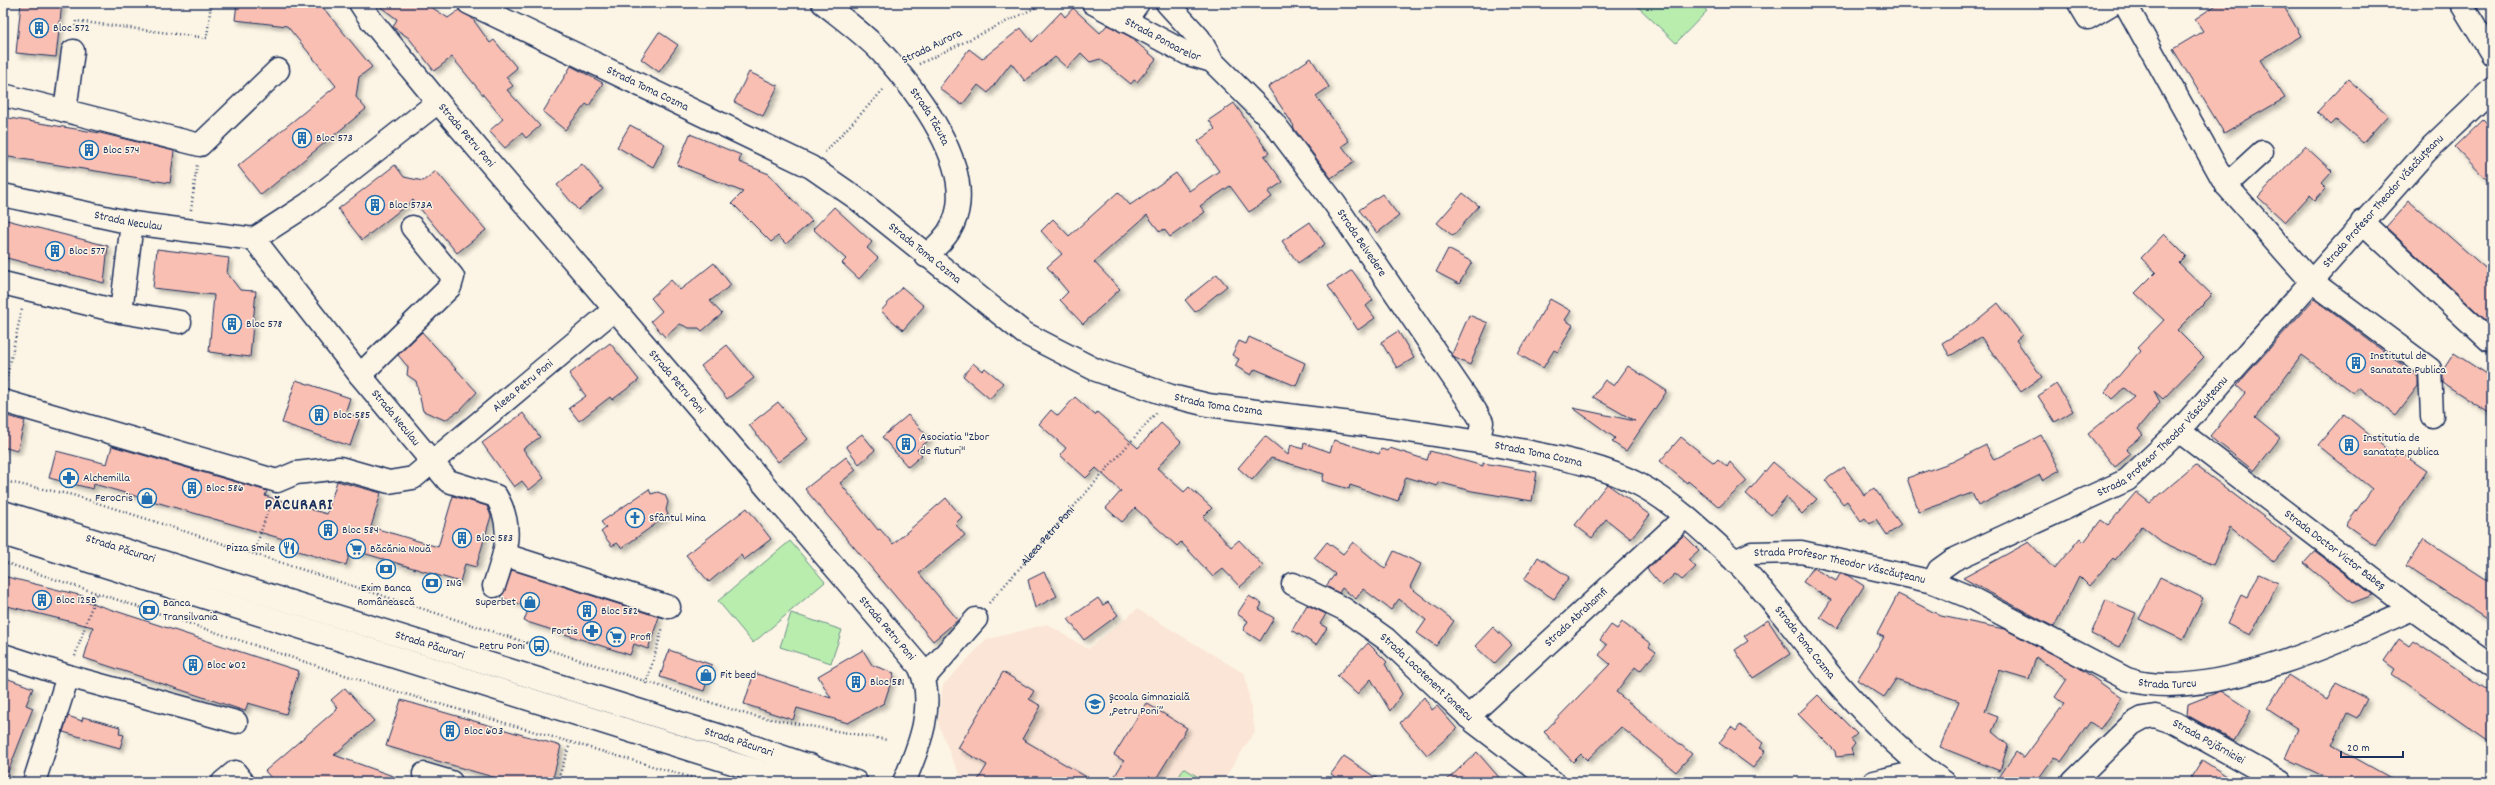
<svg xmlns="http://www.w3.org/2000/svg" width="2495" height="785" viewBox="0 0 2495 785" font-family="Dekko,sans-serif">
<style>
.built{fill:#fbe5d6}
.green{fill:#b9edae;stroke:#6a8e86}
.building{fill:#fabfb3;stroke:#1b2f5e;filter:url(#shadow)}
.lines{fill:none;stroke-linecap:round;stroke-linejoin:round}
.minor-casing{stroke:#1b2f5e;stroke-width:25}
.major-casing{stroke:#1b2f5e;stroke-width:25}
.path{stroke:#1b2f5e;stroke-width:2.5;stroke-dasharray:1 3;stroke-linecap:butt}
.minor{stroke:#fcf5e5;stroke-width:22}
.major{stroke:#fcf5e5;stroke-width:22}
.labels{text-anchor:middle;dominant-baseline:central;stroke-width:3;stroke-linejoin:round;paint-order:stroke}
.poi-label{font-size:12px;fill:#1b2f5e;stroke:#fcf5e5;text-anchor:start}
.street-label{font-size:12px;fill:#1b2f5e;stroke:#fcf5e5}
.district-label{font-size:16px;font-weight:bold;letter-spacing:1px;fill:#1b2f5e;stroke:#fcf5e5}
</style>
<defs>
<filter id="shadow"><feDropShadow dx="3.5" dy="3.5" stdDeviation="2" flood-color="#0004"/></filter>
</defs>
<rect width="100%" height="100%" fill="#fcf5e5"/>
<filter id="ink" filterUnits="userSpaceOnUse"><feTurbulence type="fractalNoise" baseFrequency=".025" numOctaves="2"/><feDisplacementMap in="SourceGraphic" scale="8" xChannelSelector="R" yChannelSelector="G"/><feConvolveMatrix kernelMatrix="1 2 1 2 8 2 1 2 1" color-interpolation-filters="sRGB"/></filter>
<g filter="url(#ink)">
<path class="built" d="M1137 609 1245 674 1255 731 1222 782H964L952 759 938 723 943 685 986 640 1047 624 1088 649Z"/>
<path class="green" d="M1634 3H1699L1707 11 1676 43Z
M790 541 825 582 753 643 718 601Z
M791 613 842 630 831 663 780 647Z
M1184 768 1206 782H1176Z"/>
<path class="building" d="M21 3H62L56 57 16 53Z
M237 3H319L372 67 359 77 356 97 366 109 261 195 238 166 336 86 287 26 235 20Z
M375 3H425L448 18 459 10 472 18 490 43 494 40 517 68 506 77 513 86 507 90 540 126 526 138 522 133 505 148 489 131 503 119 452 57 434 71 409 38 393 27 397 19Z
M2219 3H2282L2301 36 2260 60 2285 98 2224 133 2173 49 2203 31 2195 19Z
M1073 8 1100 33 1107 25 1129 36 1156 59 1137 82 1134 80 1131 84 1100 59 1090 62 1081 53 1067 68 1055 57 1025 81 1011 63 988 93 978 85 962 105 939 88 969 49 982 59 1021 28 1032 42 1061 12 1065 17Z
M659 32 678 45 659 72 641 59Z
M1311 58 1329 87 1316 96 1349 141 1342 146 1354 162 1331 178 1293 127 1294 126 1268 87Z
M571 66 603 83 589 106 586 104 565 130 543 112Z
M749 72 778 86 763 116 734 102Z
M2348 79 2388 115 2363 143 2336 120 2331 125 2317 112Z
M1234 103 1269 153 1264 156 1283 182 1268 192 1272 197 1249 212 1230 186 1200 206 1205 212 1170 237 1164 229 1160 232 1147 215 1094 262 1120 289 1083 324 1060 300 1068 292 1047 267 1062 254 1041 231 1053 219 1069 236 1118 192 1130 205 1176 173 1189 191 1219 171 1198 141 1215 129 1209 120Z
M3 117 100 133 174 151 170 183 3 156Z
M2483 120 2492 130V185L2455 147Z
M630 125 665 144 653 167 617 147Z
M690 134 741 155 739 162 769 174 812 221 786 244 778 236 771 242 732 203 743 192 677 165Z
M2305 146 2332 171 2321 183 2326 188 2315 200 2310 195 2285 222 2258 197Z
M582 164 603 189 578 210 557 185Z
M395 165 404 177 423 181 436 171 486 230 457 253 413 200 362 240 338 209Z
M1463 193 1479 206 1453 236 1437 223Z
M1382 194 1399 216 1377 233 1359 210Z
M2409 201 2492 274V326L2386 227Z
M834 207 872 242 867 248 878 258 859 279 842 263 846 259 813 229Z
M3 219 108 246 104 283 3 257Z
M1310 222 1325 244 1298 263 1282 241Z
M2164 234 2186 256 2179 263 2212 295 2177 330 2204 357 2163 399 2154 391 2160 402 2138 429 2143 435 2126 449 2131 454 2115 467 2088 434 2134 396 2124 388 2112 399 2105 392 2140 351 2137 348 2164 320 2135 293 2156 272 2141 258Z
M157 249 229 258 227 273 240 290 256 291 250 357 209 352 214 295 153 288Z
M1448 249 1472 262 1459 284 1436 272Z
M714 263 731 285 710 301 722 314 702 331 699 328H689L680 324 665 337 651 321 662 311 651 298 671 280 680 290Z
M1352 270 1373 300 1366 306 1375 318 1358 330 1328 286Z
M1217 274 1227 286 1195 312 1185 300Z
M902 287 924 306 903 330 881 311Z
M1550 299 1571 311 1565 320 1573 325 1558 352 1554 350 1543 368 1518 354Z
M2314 299 2418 377V386L2396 415 2358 387 2353 393 2302 355 2255 418 2280 438 2254 471 2210 436 2245 393 2237 386 2244 377Z
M1998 303 2022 335 2016 340 2042 377 2021 392 1981 337 1950 356 1942 343 1971 325Z
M1469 315 1488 323 1470 365 1455 358 1452 354Z
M1398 331 1414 358 1397 368 1381 342Z
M422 332 477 392 459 411 445 420 423 411 416 381 407 375 408 367 398 355Z
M1249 337 1305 363 1296 386 1255 369 1251 375 1235 366 1239 359 1232 355 1239 341 1246 344Z
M610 343 639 380 612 400 610 397 579 421 569 408 586 396 569 374Z
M727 345 754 378 727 399 701 366Z
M2454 353 2492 378V415L2443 383V370Z
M973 363 982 371 985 368 1003 383 990 399 963 376Z
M1628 366 1667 391 1626 451 1612 442 1615 438 1573 408 1635 421 1593 397 1605 380 1614 386Z
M296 380 350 398 345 413 360 417 350 446 282 423Z
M2056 384 2073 411 2055 422 2038 396Z
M1075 397 1095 415 1097 412 1138 448 1161 423 1181 442 1157 468 1184 492 1189 487 1212 508 1203 517 1231 547 1239 540 1263 566 1240 587 1223 569 1213 577 1181 542 1177 546 1135 508 1122 522 1106 508 1121 491 1096 468 1086 478 1060 455 1066 448 1039 424 1051 410 1058 416Z
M778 402 808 439 778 462 749 425Z
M523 413 540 437 523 449 544 478 529 490 522 481 514 487 482 443Z
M2344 414 2395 456 2398 451 2427 471 2375 545 2346 525 2372 489 2318 445Z
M3 415 25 421 17 451 3 447Z
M908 415 930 439 917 450 922 455 908 467 882 437Z
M862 434 875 450 859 464 846 446Z
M2041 435 2060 470 2042 480 2040 475 1978 506 1972 493 1919 512 1907 478 1952 462 1986 445 1994 460Z
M1265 436 1288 455 1291 445 1303 449 1304 443 1330 452 1334 440 1379 454 1381 449 1388 451 1390 448 1427 460 1430 451 1483 466V463L1537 472 1532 501 1472 491 1438 482 1437 486 1406 477 1398 501 1350 485 1349 489 1322 481 1324 474 1271 458 1252 480 1238 468Z
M1681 437 1714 463 1718 459 1727 467 1730 462 1747 481 1719 507 1688 481 1687 483 1660 461Z
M112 446 267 491 265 496 327 514 337 481 381 493 371 527 438 547 453 496 487 506 491 516 476 567 465 564 460 582 363 553 362 556 350 552 346 565 281 546 283 539 94 484 93 489 49 478 56 451 107 464Z
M846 457 856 470 840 483 878 530 880 529 893 544 946 498 962 517 955 524 965 535 919 573 958 620 933 641 805 489Z
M1773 462 1817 499 1802 514 1786 497 1771 515 1746 494Z
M2195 465 2293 539 2274 562 2230 527 2213 565 2162 542 2142 526 2115 560 2113 558 2089 586 2079 576 2054 627 1963 578 2029 542 2054 569 2080 538 2084 542 2101 520 2108 525 2136 492 2150 503Z
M1844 467 1864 495 1874 488 1901 525 1887 535 1876 519 1870 524 1865 518 1861 521 1847 501 1843 504 1825 480Z
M1607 484 1650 515 1631 539 1606 519 1592 538 1575 525Z
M649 489 651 494 658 492 665 495 668 502 666 510 668 515 622 548 617 543 612 546 601 532 606 528 601 522Z
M747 508 771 539 744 560 741 555 709 582 686 555Z
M1684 535 1699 550 1688 560 1696 567 1682 580 1675 574 1662 586 1647 569Z
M2424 539 2492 583V622L2406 566Z
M1327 542 1343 554 1353 542 1385 569 1394 551 1421 564 1410 587 1454 621 1436 646 1417 633 1426 620 1399 599 1391 610 1363 589 1356 599 1342 588 1339 593 1326 586 1335 574 1314 558Z
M2315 551 2373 595 2352 603 2304 563Z
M1538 557 1569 577 1554 599 1524 580Z
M1813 568 1836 581 1840 574 1847 575 1864 586 1837 628 1820 617 1831 600 1803 582Z
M512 570 659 617 648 649 634 644 630 655 524 621 529 607 501 598Z
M1044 572 1057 596 1035 608 1028 580Z
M2259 574 2278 583 2250 635 2227 624 2241 595 2247 598Z
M3 576 83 596 82 600 299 671 286 714 248 703 245 711 84 658 93 627 3 605Z
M2160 577 2203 598 2183 640 2139 619Z
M1898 594 1941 616 2004 629 2078 667 2122 698 2100 729 2090 722 2061 762 2054 757 2036 782H1996L2016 752 2024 758 2064 704 2055 697 2067 679 2036 657 2029 679 1999 670 1985 712 1998 717 1992 732 2008 745 2000 771 1940 747 1959 701 1896 679 1884 697 1857 680 1884 637 1877 634Z
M1249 596 1262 604 1259 609 1274 618 1260 641 1243 630 1248 621 1237 614Z
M1098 598 1103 605 1108 602 1118 615 1084 640 1068 619Z
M2106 600 2136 613 2120 647 2091 634Z
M1307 605 1326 614 1320 624 1327 628 1316 645 1292 630Z
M1768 620 1790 654 1753 678 1735 650 1748 641 1744 636Z
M1622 622 1651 644 1649 647 1656 652 1640 671 1635 667 1616 692 1692 754 1676 772 1621 727 1587 760 1581 754 1573 762 1544 732 1610 664 1599 655 1607 645 1600 640 1611 625 1617 629Z
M1493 627 1512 645 1494 664 1475 646Z
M2399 639 2409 646 2413 641 2492 693V744L2392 674 2395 669 2384 661Z
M1368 643 1387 662 1385 664 1402 694 1390 711 1371 679 1357 694 1337 676Z
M669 650 712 665 704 691 660 677Z
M863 650 872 665 894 673 884 703 848 723 797 708 793 720 744 704 754 673 831 698 818 676Z
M1003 672 1034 691 1029 699 1041 706 1022 739 1095 782H977L987 765 958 748Z
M2288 675 2327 700 2336 683 2367 699 2357 718 2347 713 2332 745 2398 782H2336L2285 758 2298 729 2267 709Z
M3 677 33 688 26 705 33 708 4 782Z
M345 688 374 721 334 755 404 780V782H275L265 771 338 708 331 700Z
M2221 691 2251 711 2234 741 2187 715 2188 704Z
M1818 695 1857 734 1851 739 1855 744 1851 749 1853 755 1836 757 1835 751 1798 714Z
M1424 697 1432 710 1437 706 1457 729 1427 755 1400 723Z
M401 700 561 746 552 782H510L386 746Z
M1146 703 1187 728 1154 782H1111L1124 761 1114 755Z
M68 716 82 721 83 717 120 727 119 734 124 735 120 748 63 732Z
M1740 725 1763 743 1759 748 1765 751 1753 768 1719 743 1731 727 1736 731Z
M1477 752 1503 782H1445Z
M1344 756 1382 782H1343L1331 774Z
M2202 760 2236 782H2188Z"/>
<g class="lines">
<defs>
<g id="minor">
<path id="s2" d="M360 3 371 20 438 102 919 666C937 703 919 747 904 782"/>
<path id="s3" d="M469 3 811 167 856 198 1024 333 1096 370 1171 396 1208 405C1309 418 1411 429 1510 448 1554 457 1600 464 1640 485 1673 502 1708 536 1735 561 1772 597 1800 639 1833 678 1864 714 1904 756 1944 782"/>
<path id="s4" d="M823 3C843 19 864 34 881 52 916 90 978 169 953 224 947 237 937 246 926 256"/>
<path id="s5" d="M1093 3 1188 54 1212 61"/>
<path id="s6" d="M1167 3 1199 38 1212 61 1273 122 1335 204 1475 410 1482 422 1479 442"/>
<path d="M2079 3 2088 18 2113 3"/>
<path d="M2125 3 2226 185 2310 280 2430 369 2432 416"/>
<path d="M2461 3 2492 54"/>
<path d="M1125 21 1138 3"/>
<path d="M3 95 200 145 278 70"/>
<path d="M65 111 73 51"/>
<path d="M2226 185 2262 152"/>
<path id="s7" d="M3 195 132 223 254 239 308 204 438 102"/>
<path d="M2362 222 2489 340"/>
<path id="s8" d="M254 239 360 375 448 481 496 496C515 528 505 553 494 586"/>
<path d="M3 283 121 312 180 322"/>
<path d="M121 312 132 223"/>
<path d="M360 375 450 287 453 277 412 227"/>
<path id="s9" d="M3 401 277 481 296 473 340 468 389 482 413 478 615 309"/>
<path id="s10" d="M2179 431 2412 609 2492 666"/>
<path d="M505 555 669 607"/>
<path id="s11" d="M1735 561 1752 553 1801 552 1933 582 1969 597 2127 679C2203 705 2342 641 2412 609"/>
<path id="s12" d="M1933 582 1939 570 1953 560 2127 480 2179 431 2426 152 2492 89"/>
<path id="s13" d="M1293 584 1344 609 1386 639 1474 722 1553 782"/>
<path d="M3 655 68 676 236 722"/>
<path d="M925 677 976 619"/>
<path id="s14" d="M1468 717 1685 517"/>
<path d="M424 774 451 782"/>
<path d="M34 782 68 676"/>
<path d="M223 782 235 772 243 782"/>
<path d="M805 782 810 765"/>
<path d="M1874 782 1926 770"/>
<path id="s15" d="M2073 782 2132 724 2143 718 2155 716 2175 723 2281 782"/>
</g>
<g id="major">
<path id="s16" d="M3 512 740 742 856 782"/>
<path d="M3 534 793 782"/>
</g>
</defs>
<use href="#minor" class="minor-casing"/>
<use href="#major" class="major-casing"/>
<g class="path">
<path d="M75 30 76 21 207 38 211 3"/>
<path d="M919 64 1045 3"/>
<path d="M825 152 885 88"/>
<path d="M191 210 197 165"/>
<path d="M6 381 22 309"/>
<path d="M3 481 73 495 749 715 887 740"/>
<path d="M254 553 271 501"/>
<path d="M3 562 378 686 707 782"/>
<path id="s1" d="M989 603 1156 413"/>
<path d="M75 656 96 594"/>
<path d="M646 684 663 627"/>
<path d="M557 782 570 744"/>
</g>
<use href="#minor" class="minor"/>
<use href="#major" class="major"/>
</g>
</g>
<defs>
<symbol id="building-ring" viewBox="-11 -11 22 22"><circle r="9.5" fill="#fcf5e5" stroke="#1f6fb2" stroke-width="1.5"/><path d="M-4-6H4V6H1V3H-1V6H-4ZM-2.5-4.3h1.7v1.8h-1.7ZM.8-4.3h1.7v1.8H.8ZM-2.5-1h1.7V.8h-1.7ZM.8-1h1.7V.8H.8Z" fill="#1f6fb2"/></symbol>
<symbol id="pharmacy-ring" viewBox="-11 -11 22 22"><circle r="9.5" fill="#fcf5e5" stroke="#1f6fb2" stroke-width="1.5"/><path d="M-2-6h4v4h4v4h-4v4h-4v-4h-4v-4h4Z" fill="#1f6fb2"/></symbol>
<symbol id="shop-ring" viewBox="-11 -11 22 22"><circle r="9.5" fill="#fcf5e5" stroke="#1f6fb2" stroke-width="1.5"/><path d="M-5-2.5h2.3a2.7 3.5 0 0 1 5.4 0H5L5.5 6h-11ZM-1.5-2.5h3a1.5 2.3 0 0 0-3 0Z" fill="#1f6fb2"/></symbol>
<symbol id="church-ring" viewBox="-11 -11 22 22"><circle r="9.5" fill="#fcf5e5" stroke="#1f6fb2" stroke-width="1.5"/><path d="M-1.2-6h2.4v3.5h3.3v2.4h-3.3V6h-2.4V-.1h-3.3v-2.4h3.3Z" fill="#1f6fb2"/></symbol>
<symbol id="restaurant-ring" viewBox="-11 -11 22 22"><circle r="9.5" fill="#fcf5e5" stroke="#1f6fb2" stroke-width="1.5"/><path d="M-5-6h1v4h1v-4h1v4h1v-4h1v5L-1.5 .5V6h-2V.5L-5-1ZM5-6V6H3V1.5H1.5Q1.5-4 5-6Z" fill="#1f6fb2"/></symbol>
<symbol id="supermarket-ring" viewBox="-11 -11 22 22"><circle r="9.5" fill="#fcf5e5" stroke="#1f6fb2" stroke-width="1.5"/><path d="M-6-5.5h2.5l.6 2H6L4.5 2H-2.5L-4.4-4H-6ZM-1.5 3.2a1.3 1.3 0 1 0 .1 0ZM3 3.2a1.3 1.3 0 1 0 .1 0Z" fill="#1f6fb2"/></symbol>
<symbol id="bank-ring" viewBox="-11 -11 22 22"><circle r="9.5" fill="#fcf5e5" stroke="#1f6fb2" stroke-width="1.5"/><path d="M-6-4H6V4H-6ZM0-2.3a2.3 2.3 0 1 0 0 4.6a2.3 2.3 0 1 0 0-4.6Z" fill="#1f6fb2"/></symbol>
<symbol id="bus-ring" viewBox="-11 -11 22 22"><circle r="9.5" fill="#fcf5e5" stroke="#1f6fb2" stroke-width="1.5"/><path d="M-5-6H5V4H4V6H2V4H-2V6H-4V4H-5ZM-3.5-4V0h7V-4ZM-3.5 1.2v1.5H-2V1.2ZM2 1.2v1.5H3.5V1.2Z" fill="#1f6fb2"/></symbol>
<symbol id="school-ring" viewBox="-11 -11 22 22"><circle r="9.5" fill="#fcf5e5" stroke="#1f6fb2" stroke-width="1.5"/><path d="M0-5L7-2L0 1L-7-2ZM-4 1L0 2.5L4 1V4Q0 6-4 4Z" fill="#1f6fb2"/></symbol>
</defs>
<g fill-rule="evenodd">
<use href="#building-ring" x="28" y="17" width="22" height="22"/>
<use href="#building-ring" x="291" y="127" width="22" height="22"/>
<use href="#building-ring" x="78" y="139" width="22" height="22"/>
<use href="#building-ring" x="364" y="194" width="22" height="22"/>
<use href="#building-ring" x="44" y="240" width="22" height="22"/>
<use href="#building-ring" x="221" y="313" width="22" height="22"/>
<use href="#building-ring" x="2345" y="352" width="22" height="22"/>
<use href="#building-ring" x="308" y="404" width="22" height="22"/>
<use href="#building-ring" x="895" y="433" width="22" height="22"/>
<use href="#building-ring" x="2338" y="434" width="22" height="22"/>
<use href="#pharmacy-ring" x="58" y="467" width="22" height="22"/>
<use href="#building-ring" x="181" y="477" width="22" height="22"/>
<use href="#shop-ring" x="136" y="487" width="22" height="22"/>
<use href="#church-ring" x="624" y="507" width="22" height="22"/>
<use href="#building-ring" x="317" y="519" width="22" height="22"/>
<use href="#building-ring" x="451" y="527" width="22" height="22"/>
<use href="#restaurant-ring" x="278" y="537" width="22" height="22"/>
<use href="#supermarket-ring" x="345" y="538" width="22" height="22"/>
<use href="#bank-ring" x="375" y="558" width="22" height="22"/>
<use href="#bank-ring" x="421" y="572" width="22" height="22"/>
<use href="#building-ring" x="31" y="589" width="22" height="22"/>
<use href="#shop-ring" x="519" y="591" width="22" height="22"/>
<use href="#bank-ring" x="138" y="599" width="22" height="22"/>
<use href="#building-ring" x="576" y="600" width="22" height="22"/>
<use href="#pharmacy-ring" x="581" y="620" width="22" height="22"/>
<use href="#supermarket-ring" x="605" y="626" width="22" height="22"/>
<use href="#bus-ring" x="528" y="635" width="22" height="22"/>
<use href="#building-ring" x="182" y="654" width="22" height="22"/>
<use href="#shop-ring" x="695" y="664" width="22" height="22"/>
<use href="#building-ring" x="845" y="671" width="22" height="22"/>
<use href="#school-ring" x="1084" y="693" width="22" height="22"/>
<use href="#building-ring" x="439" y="720" width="22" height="22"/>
</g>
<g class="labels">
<g class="poi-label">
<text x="53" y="28">Bloc 572</text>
<text x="316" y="138">Bloc 573</text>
<text x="103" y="150">Bloc 574</text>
<text x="389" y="205">Bloc 573A</text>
<text x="69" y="251">Bloc 577</text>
<text x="246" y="324">Bloc 578</text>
<text x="2370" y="356">Institutul de<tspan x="2370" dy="14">Sanatate Publica</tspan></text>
<text x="333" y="415">Bloc 585</text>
<text x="920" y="437">Asociatia "Zbor<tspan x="920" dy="14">de fluturi"</tspan></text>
<text x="2363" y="438">Institutia de<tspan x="2363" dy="14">sanatate publica</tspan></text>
<text x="83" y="478">Alchemilla</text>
<text x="206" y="488">Bloc 586</text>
<text x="133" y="498" text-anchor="end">FeroCris</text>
<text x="649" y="518">Sfântul Mina</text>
<text x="342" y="530">Bloc 584</text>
<text x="476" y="538">Bloc 583</text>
<text x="275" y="548" text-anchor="end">Pizza Smile</text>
<text x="370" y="549">Băcănia Nouă</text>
<text x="446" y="583">ING</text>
<text x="386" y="588" text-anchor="middle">Exim Banca<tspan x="386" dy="14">Românească</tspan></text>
<text x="56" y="600">Bloc 125B</text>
<text x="516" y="602" text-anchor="end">Superbet</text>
<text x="163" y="603">Banca<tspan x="163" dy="14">Transilvania</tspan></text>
<text x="601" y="611">Bloc 582</text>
<text x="578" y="631" text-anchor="end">Fortis</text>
<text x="630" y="637">Profi</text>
<text x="525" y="646" text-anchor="end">Petru Poni</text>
<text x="207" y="665">Bloc 602</text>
<text x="720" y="675">Fit beed</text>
<text x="870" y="682">Bloc 581</text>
<text x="1109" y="697">Şcoala Gimnazială<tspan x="1109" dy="14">„Petru Poni”</tspan></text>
<text x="464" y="731">Bloc 603</text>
</g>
<g class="street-label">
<text stroke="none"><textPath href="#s5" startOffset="79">Strada Ponoarelor</textPath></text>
<text transform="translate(932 47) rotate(-26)">Strada Aurora</text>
<text stroke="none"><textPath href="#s3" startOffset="198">Strada Toma Cozma</textPath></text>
<text stroke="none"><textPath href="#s4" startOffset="157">Strada Tăcuta</textPath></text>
<text stroke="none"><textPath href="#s2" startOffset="170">Strada Petru Poni</textPath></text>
<text stroke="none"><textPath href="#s12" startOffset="601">Strada Profesor Theodor Văscăuțeanu</textPath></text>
<text stroke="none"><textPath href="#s7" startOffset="128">Strada Neculau</textPath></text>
<text stroke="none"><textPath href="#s6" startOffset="310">Strada Belvedere</textPath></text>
<text stroke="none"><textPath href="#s3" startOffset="522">Strada Toma Cozma</textPath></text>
<text stroke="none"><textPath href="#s2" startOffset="494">Strada Petru Poni</textPath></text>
<text stroke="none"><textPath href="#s9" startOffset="569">Aleea Petru Poni</textPath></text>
<text stroke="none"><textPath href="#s3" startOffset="858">Strada Toma Cozma</textPath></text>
<text stroke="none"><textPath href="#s8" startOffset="228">Strada Neculau</textPath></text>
<text stroke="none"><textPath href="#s12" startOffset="277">Strada Profesor Theodor Văscăuțeanu</textPath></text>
<text stroke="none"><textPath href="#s3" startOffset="1182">Strada Toma Cozma</textPath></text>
<text stroke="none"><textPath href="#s1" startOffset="89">Aleea Petru Poni</textPath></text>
<text stroke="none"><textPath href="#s16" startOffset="123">Strada Păcurari</textPath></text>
<text stroke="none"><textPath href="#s10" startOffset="196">Strada Doctor Victor Babeș</textPath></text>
<text stroke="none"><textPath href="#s11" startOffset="108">Strada Profesor Theodor Văscăuțeanu</textPath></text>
<text stroke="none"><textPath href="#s14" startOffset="147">Strada Abrahamfi</textPath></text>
<text stroke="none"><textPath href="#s2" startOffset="818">Strada Petru Poni</textPath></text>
<text stroke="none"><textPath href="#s3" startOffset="1518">Strada Toma Cozma</textPath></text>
<text stroke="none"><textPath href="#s16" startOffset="447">Strada Păcurari</textPath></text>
<text stroke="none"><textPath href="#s13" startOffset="164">Strada Locotenent Ionescu</textPath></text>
<text stroke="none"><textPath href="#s11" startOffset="461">Strada Turcu</textPath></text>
<text stroke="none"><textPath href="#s16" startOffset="771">Strada Păcurari</textPath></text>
<text stroke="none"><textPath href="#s15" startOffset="167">Strada Pojărniciei</textPath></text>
</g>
<g class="district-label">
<text x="299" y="505">PĂCURARI</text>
</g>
</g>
<rect width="2495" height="785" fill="none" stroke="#fcf5e5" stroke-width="16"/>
<rect x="8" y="8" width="2479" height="769" fill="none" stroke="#1b2f5e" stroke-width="1.5" filter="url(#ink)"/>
<path d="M2341 751v6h62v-6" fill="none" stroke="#1b2f5e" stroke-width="2"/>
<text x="2347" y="751" font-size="12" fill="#1b2f5e" stroke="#fcf5e5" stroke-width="3" paint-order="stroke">20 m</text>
</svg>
